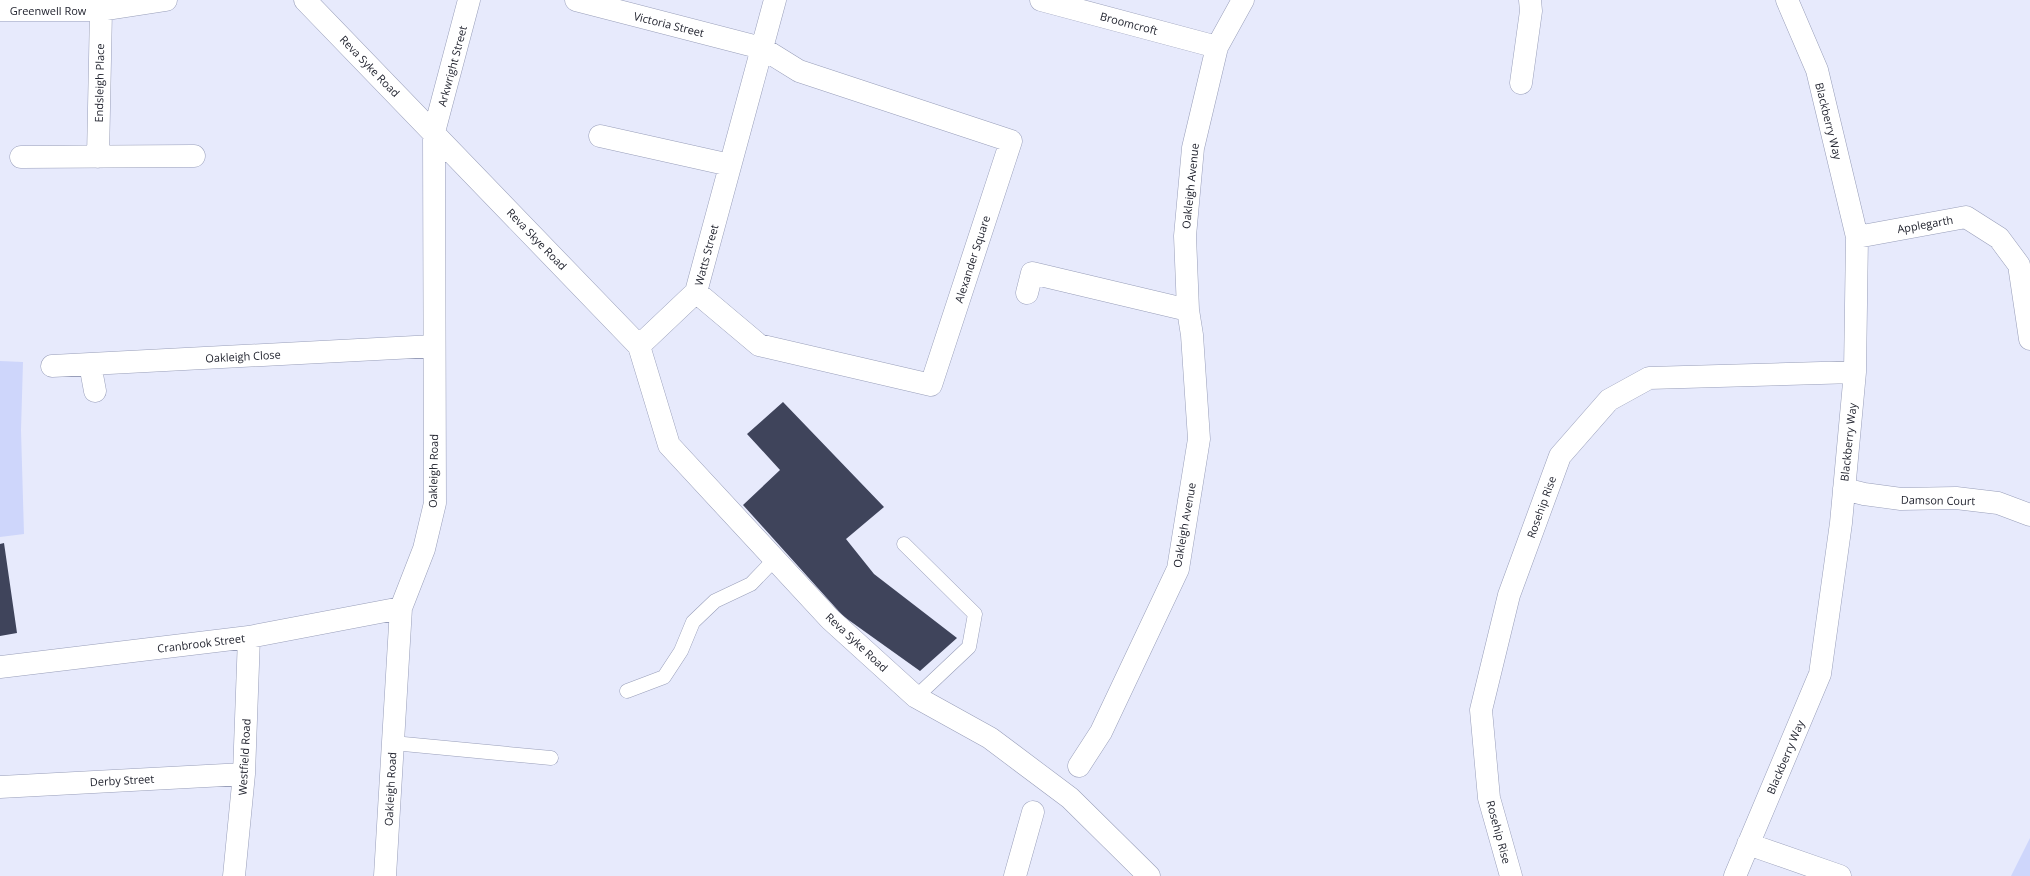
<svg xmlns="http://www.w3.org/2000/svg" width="2030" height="876" viewBox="0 0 2030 876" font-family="'Open Sans',sans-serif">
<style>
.green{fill:#ced6fb}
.building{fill:#3f445b}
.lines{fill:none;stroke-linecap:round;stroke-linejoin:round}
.lane-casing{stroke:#989eb9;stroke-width:15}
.street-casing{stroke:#989eb9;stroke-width:23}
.lane{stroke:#fff;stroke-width:14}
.street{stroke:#fff;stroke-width:22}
.labels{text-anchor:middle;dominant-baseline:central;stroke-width:4;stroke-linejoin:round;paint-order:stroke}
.street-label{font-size:11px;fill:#232530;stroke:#fff}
</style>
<rect width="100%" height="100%" fill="#e7eafc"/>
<path class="green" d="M0 361 23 362 21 430 24 534 0 537Z
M2030 838V876H2011Z"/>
<path class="building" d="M783 402 884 507 846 539 874 574 957 638 920 671 843 616 743 505 780 470 747 434Z
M4 543 17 633 0 636V544Z"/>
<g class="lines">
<defs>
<path id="lane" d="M904 544 975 614 969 647 916 697
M627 691 664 677 681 651 693 622 715 601 751 584 775 559
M393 743 551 758"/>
<path id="street" d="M305 0 639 346 669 445 830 619 916 697 990 738 1070 798 1149 876
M576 0 762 48 799 71 1011 141 931 385 759 345 696 292
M1041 0 1217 47
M0 10H101L166 0
M1521 83 1531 11 1530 0
M600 136 730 165
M21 157 194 156
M98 157 101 10
M1857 237 1966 217 1999 238 2019 265 2030 339
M1027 293 1032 273 1188 310
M639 346 696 292 775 0
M90 364 95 391
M52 366 434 346
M1844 489 1864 494 1901 499 1956 498 1998 503 2030 515
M0 667 249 637 401 608
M1079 766 1101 732 1178 569 1199 439 1192 335 1188 310 1185 236 1193 148 1217 47 1243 0
M0 787 244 774
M1748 844 1840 876
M234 876 244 774 249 637
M385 876 401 608 424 549 435 503 434 132 469 0
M1015 876 1033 812
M1511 876 1489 798 1481 710 1509 595 1560 456 1609 400 1649 378 1855 372
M1735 876 1820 674 1841 523 1855 372 1857 237 1817 70 1787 0"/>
</defs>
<use href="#lane" class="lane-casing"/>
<use href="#street" class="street-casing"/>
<use href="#lane" class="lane"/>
<use href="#street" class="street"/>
</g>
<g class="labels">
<g class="street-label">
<text x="48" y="10">Greenwell Row</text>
<text transform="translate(1129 23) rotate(15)">Broomcroft</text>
<text transform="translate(669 24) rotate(14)">Victoria Street</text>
<text transform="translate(370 66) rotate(46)">Reva Syke Road</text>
<text transform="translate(452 66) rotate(-75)">Arkwright Street</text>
<text transform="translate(99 83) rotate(-89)">Endsleigh Place</text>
<text transform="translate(1829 121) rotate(76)">Blackberry Way</text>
<text transform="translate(1190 186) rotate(-84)">Oakleigh Avenue</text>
<text transform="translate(1925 224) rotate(-10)">Applegarth</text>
<text transform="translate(537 239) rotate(46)">Reva Skye Road</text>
<text transform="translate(706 255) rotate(-75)">Watts Street</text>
<text transform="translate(972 259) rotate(-72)">Alexander Square</text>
<text transform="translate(243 356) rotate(-3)">Oakleigh Close</text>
<text transform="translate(1848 442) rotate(-84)">Blackberry Way</text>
<text transform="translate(433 471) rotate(-89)">Oakleigh Road</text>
<text transform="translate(1938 500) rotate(1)">Damson Court</text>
<text transform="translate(1541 507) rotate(-70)">Rosehip Rise</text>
<text transform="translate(1184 525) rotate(-80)">Oakleigh Avenue</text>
<text transform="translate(857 642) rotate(43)">Reva Syke Road</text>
<text transform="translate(201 643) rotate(-7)">Cranbrook Street</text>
<text transform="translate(244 757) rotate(-87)">Westfield Road</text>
<text transform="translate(1785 757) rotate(-67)">Blackberry Way</text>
<text transform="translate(122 780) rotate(-3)">Derby Street</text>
<text transform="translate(390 789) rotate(-87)">Oakleigh Road</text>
<text transform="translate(1499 832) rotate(75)">Rosehip Rise</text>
</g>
</g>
</svg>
